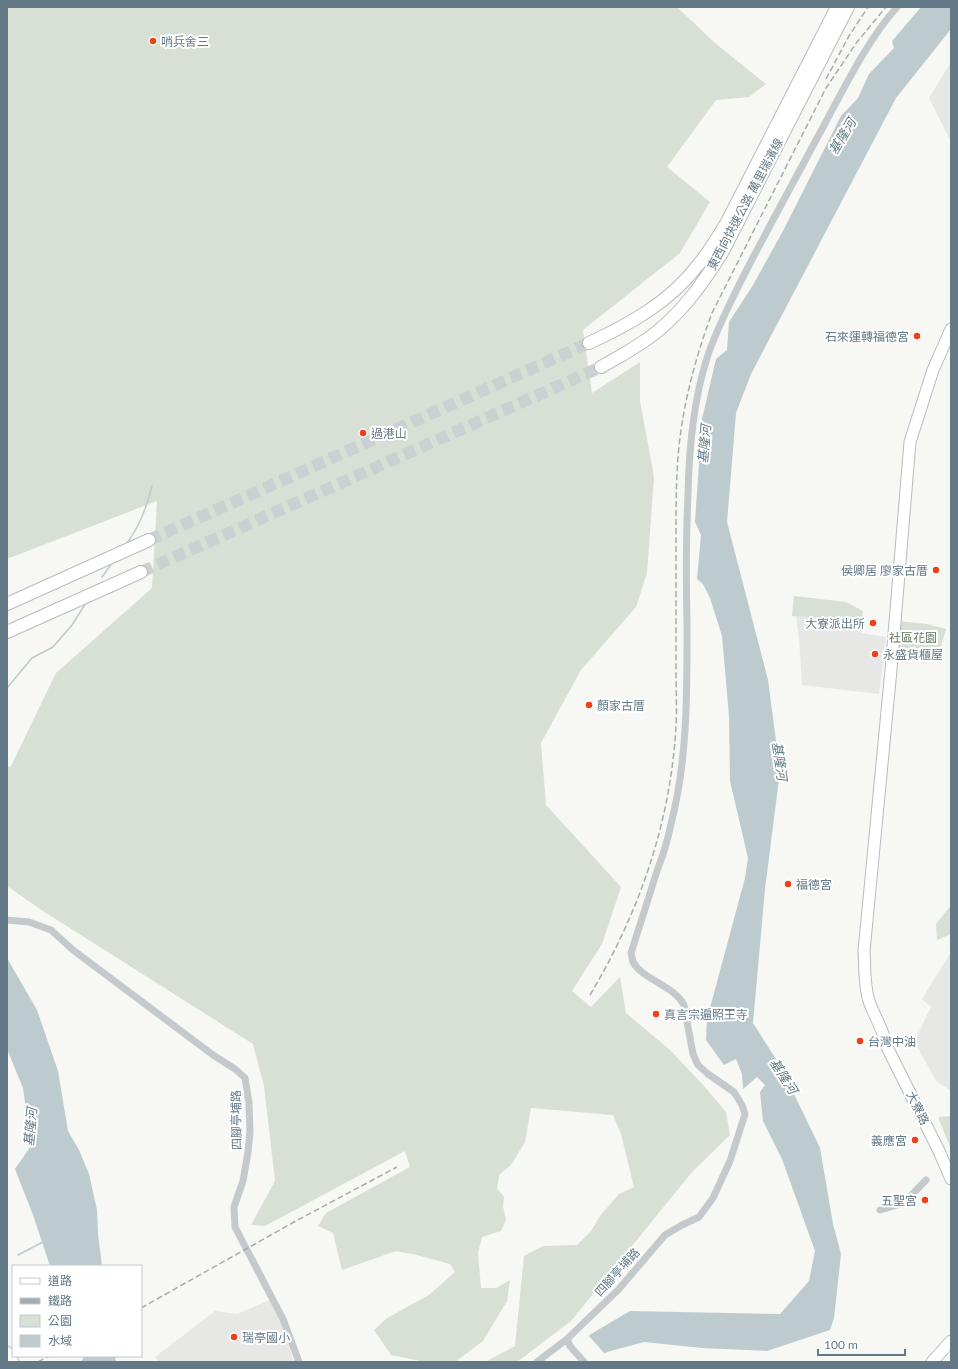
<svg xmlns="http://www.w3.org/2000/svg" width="958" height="1369" viewBox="0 0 958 1369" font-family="Lato,'Noto Sans TC',sans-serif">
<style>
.built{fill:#e7e8e6}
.green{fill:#d8dfd4}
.water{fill:#bdcace}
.pier{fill:#f7f7f3}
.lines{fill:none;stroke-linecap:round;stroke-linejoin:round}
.stream{stroke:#bdcace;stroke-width:1.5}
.highway-tunnel{stroke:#cbd1d3;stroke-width:12;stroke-dasharray:12 6;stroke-linecap:butt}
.primary-casing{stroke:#b7bcbf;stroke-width:13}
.highway-casing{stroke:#b8bcbf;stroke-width:14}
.street{stroke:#c4c9cc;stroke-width:7}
.primary{stroke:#fff;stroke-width:11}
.highway{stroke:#fff;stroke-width:12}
.rail{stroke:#a4acb1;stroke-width:1.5;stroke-dasharray:6 3;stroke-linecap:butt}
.poi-dot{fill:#f13f19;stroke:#fff;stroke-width:1.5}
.labels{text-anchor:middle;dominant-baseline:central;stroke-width:4;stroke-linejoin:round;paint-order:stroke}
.poi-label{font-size:12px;fill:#637987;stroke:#fff;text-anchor:start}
.street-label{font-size:12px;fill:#637987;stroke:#fff}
.park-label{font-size:12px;fill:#65785f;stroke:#fff}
.water-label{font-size:13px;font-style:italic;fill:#5f7b83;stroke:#fff}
</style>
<rect width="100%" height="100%" fill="#f7f7f3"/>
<path class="built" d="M951 62V142L929 98Z
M796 616 862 621 861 633 886 637 879 694 802 685 799 638Z
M951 952V1091L936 1081 918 1048 917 1036 931 1007 922 999Z
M270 1300 279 1317 294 1362H160L155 1357 215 1311 237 1314Z"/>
<path class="green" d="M7 7H677L715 43 766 84 749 97 716 100 667 167 710 202 680 253 583 330 592 393 640 362V401L654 477 647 573 636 607 581 670 541 743 546 805 621 887 602 944 572 991 591 1007 620 977 626 1013 670 1050 704 1086 726 1112 730 1135 692 1172 571 1321 517 1362H485L515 1346 524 1256 543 1246 577 1245 591 1231 600 1216 619 1194 634 1187 621 1134 613 1115 531 1108 525 1142 511 1165 499 1175 497 1189 504 1196 503 1206 506 1220 501 1231 482 1237 478 1253 481 1288H496L510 1280 507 1301 483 1341 455 1362H425L391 1355 374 1330 387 1318 429 1295 455 1272 450 1264 417 1255 396 1251 342 1270 333 1233 318 1226 326 1213 410 1167 405 1151 265 1226 251 1225 275 1181 264 1086 253 1044 43 911 7 886V768L11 766 56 673 152 588 157 501 7 559Z
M794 596 846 602 863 611 862 621 792 616Z
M897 621 927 624 946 629 941 646 918 653 893 651Z
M951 905V934L937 940 936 924Z
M951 1116V1149L938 1117Z"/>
<path class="water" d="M921 7H951V29L896 98 751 374 736 413 727 522 768 680 780 771 765 889 753 1023 781 1067 820 1148 833 1224 841 1254 834 1318 830 1330 767 1351 702 1348 644 1342 607 1352 594 1362H559L591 1334 630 1311 780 1314 809 1281 815 1251 782 1159 763 1121 760 1092 765 1085 757 1077 743 1089 742 1074 736 1059 724 1065 706 1040 707 1019 745 878 748 858 730 781 729 716 722 636 710 598 703 584 697 579 701 535 695 522 702 419 716 359 727 350 729 322 753 285 784 229 841 116 858 98 869 74 894 48 892 41Z
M7 958 37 1010 58 1071 68 1131 79 1150 89 1174 97 1210 98 1234 102 1266H50L33 1215 15 1169 31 1146 23 1088 7 1049Z
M84 1356H115L116 1362H81Z"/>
<path class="pier" d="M588 1335 606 1355 597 1362H559L558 1360Z"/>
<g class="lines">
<path class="stream" d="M126 544C140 526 146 508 152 486
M102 577 112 563
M7 688 32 658 53 647 72 625 86 603
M18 1255 43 1242"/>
<path class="highway-tunnel" d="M149 540 589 343
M141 572 601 367"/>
<defs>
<path id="primary" d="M951 329 933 370 910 442 891 670 864 951C865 967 864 986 869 1001 874 1016 884 1030 886 1045L939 1151 951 1179
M7 1352 13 1362
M932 1362 951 1341"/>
<path id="highway" d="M589 343C630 324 670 302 698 265 709 252 718 237 727 222L837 7
M601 367C616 359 631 350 646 340 679 317 702 285 723 251L848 7
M7 604 149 540
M7 632 141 572"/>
</defs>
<use href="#primary" class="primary-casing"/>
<use href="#highway" class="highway-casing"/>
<path class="street" d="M7 920 29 922 51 930 73 950 213 1055 235 1069 245 1078 249 1103 250 1132 248 1152 243 1181 234 1207 235 1227 283 1319 299 1362
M880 1210 904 1203 926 1180
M567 1339 570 1346 584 1362
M537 1362 567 1339 618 1290 665 1235 682 1225 699 1217 713 1198 730 1161 745 1114 742 1105 734 1092 708 1074 698 1065 693 1054 684 1005C673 985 642 979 633 962 632 959 632 956 631 953L658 868C664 853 668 839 671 824 688 758 687 690 687 623 686 580 686 537 688 494 689 448 693 402 707 358 715 333 727 310 738 287 763 237 790 189 816 140 840 97 864 44 897 7"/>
<use href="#primary" class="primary"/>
<use href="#highway" class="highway"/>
<path class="rail" d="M826 79 849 36 868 7
M590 995C639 913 671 822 676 725 677 707 676 688 676 669 676 624 676 579 676 535 676 505 676 476 679 446 684 400 696 356 712 313L826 88 857 42 886 7
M141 1308 294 1222 397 1167
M38 1362 49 1356"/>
</g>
<g class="poi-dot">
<circle cx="153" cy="41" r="4"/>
<circle cx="917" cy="336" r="4"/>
<circle cx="363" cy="433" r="4"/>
<circle cx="936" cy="570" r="4"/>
<circle cx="873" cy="623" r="4"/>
<circle cx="875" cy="654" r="4"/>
<circle cx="589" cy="705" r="4"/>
<circle cx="788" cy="884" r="4"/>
<circle cx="656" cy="1014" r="4"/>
<circle cx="860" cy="1041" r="4"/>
<circle cx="915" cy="1140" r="4"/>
<circle cx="925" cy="1200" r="4"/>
<circle cx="234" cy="1337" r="4"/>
</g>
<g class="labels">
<g class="poi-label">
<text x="161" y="41">哨兵舍三</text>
<text x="909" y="336" text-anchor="end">石來運轉福德宮</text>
<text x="371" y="433">過港山</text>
<text x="928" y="570" text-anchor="end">侯卿居 廖家古厝</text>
<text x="865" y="623" text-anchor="end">大寮派出所</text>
<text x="883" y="654">永盛貨櫃屋</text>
<text x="597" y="705">顏家古厝</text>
<text x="796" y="884">福德宮</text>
<text x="664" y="1014">真言宗遍照王寺</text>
<text x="868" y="1041">台灣中油</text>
<text x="907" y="1140" text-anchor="end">義應宮</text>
<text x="917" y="1200" text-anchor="end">五聖宮</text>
<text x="242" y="1337">瑞亭國小</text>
</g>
<g class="street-label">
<text transform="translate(745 204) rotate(-62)">東西向快速公路 萬里瑞濱線</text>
<text transform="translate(918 1108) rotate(64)">大寮路</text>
<text transform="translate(236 1120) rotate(-91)">四腳亭埔路</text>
<text transform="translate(617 1272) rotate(-48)">四腳亭埔路</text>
</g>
<g class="park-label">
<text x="913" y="637">社區花園</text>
</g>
<g class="water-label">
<text transform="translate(842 136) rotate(-59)">基隆河</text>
<text transform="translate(704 444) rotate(-85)">基隆河</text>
<text transform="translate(780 761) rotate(82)">基隆河</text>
<text transform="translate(784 1076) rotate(57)">基隆河</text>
<text transform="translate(30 1127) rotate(-85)">基隆河</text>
</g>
</g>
<rect width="958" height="1369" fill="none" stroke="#637987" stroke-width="16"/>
<rect x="12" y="1265" width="130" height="92" fill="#ffffff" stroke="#c1c9cf"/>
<rect x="20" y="1278" width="20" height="6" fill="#ffffff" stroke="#c1c9cf"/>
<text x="48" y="1285" font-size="12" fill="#637987">道路</text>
<rect x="20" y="1298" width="20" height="6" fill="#a4acb1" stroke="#c1c9cf"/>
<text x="48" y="1305" font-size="12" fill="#637987">鐵路</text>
<rect x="20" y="1315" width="20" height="12" fill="#d8dfd4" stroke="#c1c9cf"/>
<text x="48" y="1325" font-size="12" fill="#637987">公園</text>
<rect x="20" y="1335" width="20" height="12" fill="#bdcace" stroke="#c1c9cf"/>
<text x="48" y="1345" font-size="12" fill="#637987">水域</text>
<path d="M818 1349v6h87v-6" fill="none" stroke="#637987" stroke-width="2"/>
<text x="824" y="1349" font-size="12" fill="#637987" stroke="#ffffff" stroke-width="3" paint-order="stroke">100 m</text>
</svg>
